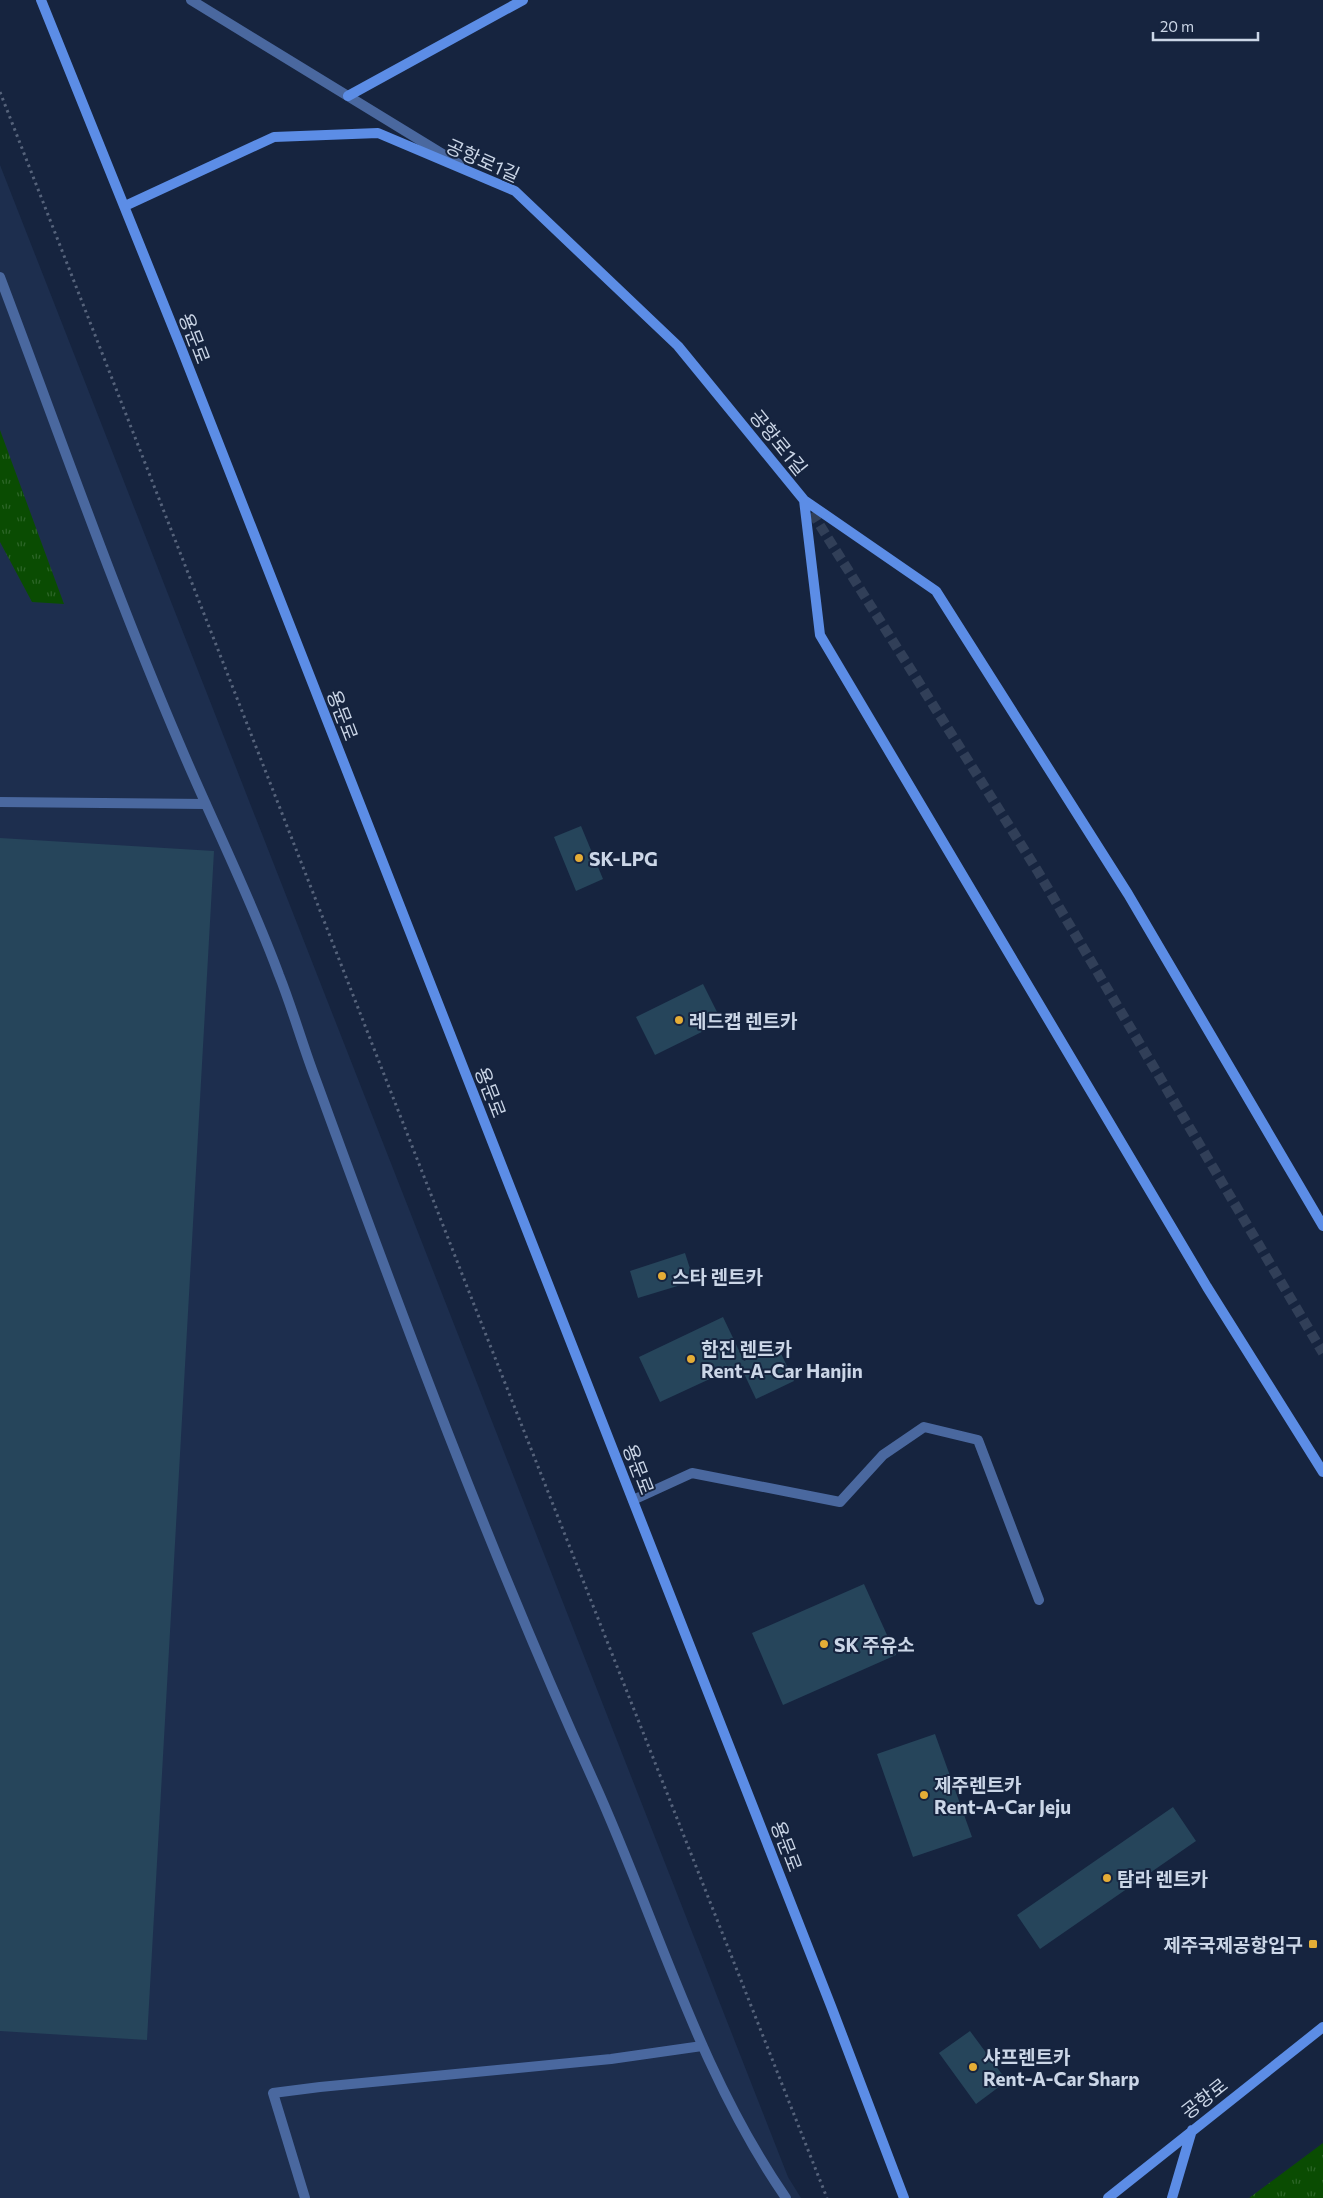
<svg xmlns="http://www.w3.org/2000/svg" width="1323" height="2198" viewBox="0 0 1323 2198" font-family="Commissioner,'Noto Sans KR',sans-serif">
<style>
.built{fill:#1d2e4e}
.grass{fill:url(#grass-tufts)}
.building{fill:#26455b}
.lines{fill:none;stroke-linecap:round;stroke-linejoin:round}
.secondary-tunnel{stroke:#313f58;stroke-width:10;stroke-dasharray:10 5;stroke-linecap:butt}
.path{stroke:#56637b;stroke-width:3;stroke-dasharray:2.5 4;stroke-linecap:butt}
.lane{stroke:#4a689f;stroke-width:10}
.street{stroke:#4a689f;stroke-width:10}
.secondary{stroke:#5c8de6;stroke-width:10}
.poi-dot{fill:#e5ad36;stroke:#16243f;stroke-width:2}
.labels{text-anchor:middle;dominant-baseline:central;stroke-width:4;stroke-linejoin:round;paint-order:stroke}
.street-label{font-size:19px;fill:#cbd6e7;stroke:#16243f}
.poi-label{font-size:19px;font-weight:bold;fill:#cbd6e7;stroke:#16243f;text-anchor:start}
</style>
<defs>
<pattern id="grass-tufts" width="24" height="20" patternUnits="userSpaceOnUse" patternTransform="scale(1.25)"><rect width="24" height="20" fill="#0a4c02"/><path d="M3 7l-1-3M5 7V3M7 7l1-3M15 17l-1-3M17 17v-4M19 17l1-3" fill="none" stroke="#2c6527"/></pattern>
</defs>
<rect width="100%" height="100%" fill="#16243f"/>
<path class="built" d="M0 165 788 2177 801 2198H0Z"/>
<path class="grass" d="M0 430 64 604 32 602 0 542Z
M1323 2143V2198H1249Z"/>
<path class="building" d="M581 826 603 879 576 891 554 837Z
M0 838 214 851 147 2040 0 2031Z
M703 984 722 1022 655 1055 636 1017Z
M685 1253 694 1281 638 1298 630 1271Z
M723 1317 744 1361 777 1345 794 1381 756 1399 740 1365 660 1402 639 1357Z
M864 1584 896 1655 783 1705 752 1633Z
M935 1734 972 1837 913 1857 877 1754Z
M1173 1807 1196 1841 1040 1949 1017 1915Z
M970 2031 1007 2081 976 2104 939 2053Z"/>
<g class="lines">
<path class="secondary-tunnel" d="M804 500 1037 870 1323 1353"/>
<path class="path" d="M0 92 473 1302 827 2198"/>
<path class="lane" d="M0 277C59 433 114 591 180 745 212 821 250 896 279 975 293 1010 303 1047 317 1083 403 1319 490 1553 594 1782 657 1921 698 2071 786 2198
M0 802 206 804
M633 1500 692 1473 840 1502 883 1455 924 1427 978 1440 1039 1600
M305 2198 273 2093 320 2087 611 2059 702 2046"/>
<path class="street" d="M191 0 459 164"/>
<path class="secondary" d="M41 0 180 345 831 2006 904 2198
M348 96 523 0
M125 206 274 137 378 133 515 191 678 346 804 500 936 591 1128 894 1323 1226
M804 500 820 635 1207 1287 1323 1472
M1108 2198 1323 2027
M1172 2198 1192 2130"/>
</g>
<g class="poi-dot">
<circle cx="579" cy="858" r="5"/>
<circle cx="679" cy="1020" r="5"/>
<circle cx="662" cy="1276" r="5"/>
<circle cx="691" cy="1359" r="5"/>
<circle cx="824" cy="1644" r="5"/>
<circle cx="924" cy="1795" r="5"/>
<circle cx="1107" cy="1878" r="5"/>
<rect x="1308" y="1939" width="10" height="10" rx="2.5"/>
<circle cx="973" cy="2067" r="5"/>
</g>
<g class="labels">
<g class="street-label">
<text transform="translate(483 160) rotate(24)">공항로1길</text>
<text transform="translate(195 338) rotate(69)">용문로</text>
<text transform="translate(779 442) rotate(51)">공항로1길</text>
<text transform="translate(343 715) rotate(69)">용문로</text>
<text transform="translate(491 1092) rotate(69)">용문로</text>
<text transform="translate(639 1469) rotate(69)">용문로</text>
<text transform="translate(787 1846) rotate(69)">용문로</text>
<text transform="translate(1204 2098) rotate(-38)">공항로</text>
</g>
<g class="poi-label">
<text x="589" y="858">SK-LPG</text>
<text x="689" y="1020">레드캡 렌트카</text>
<text x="672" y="1276">스타 렌트카</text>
<text x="701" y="1348">한진 렌트카<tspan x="701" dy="22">Rent-A-Car Hanjin</tspan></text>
<text x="834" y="1644">SK 주유소</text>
<text x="934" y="1784">제주렌트카<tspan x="934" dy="22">Rent-A-Car Jeju</tspan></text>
<text x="1117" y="1878">탐라 렌트카</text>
<text x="1303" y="1944" text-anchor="end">제주국제공항입구</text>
<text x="983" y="2056">샤프렌트카<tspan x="983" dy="22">Rent-A-Car Sharp</tspan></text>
</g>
</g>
<path d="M1153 32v8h105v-8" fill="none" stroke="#cbd6e7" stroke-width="2.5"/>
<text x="1160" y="32" font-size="15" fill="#cbd6e7" stroke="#16243f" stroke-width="4" paint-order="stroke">20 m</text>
</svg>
